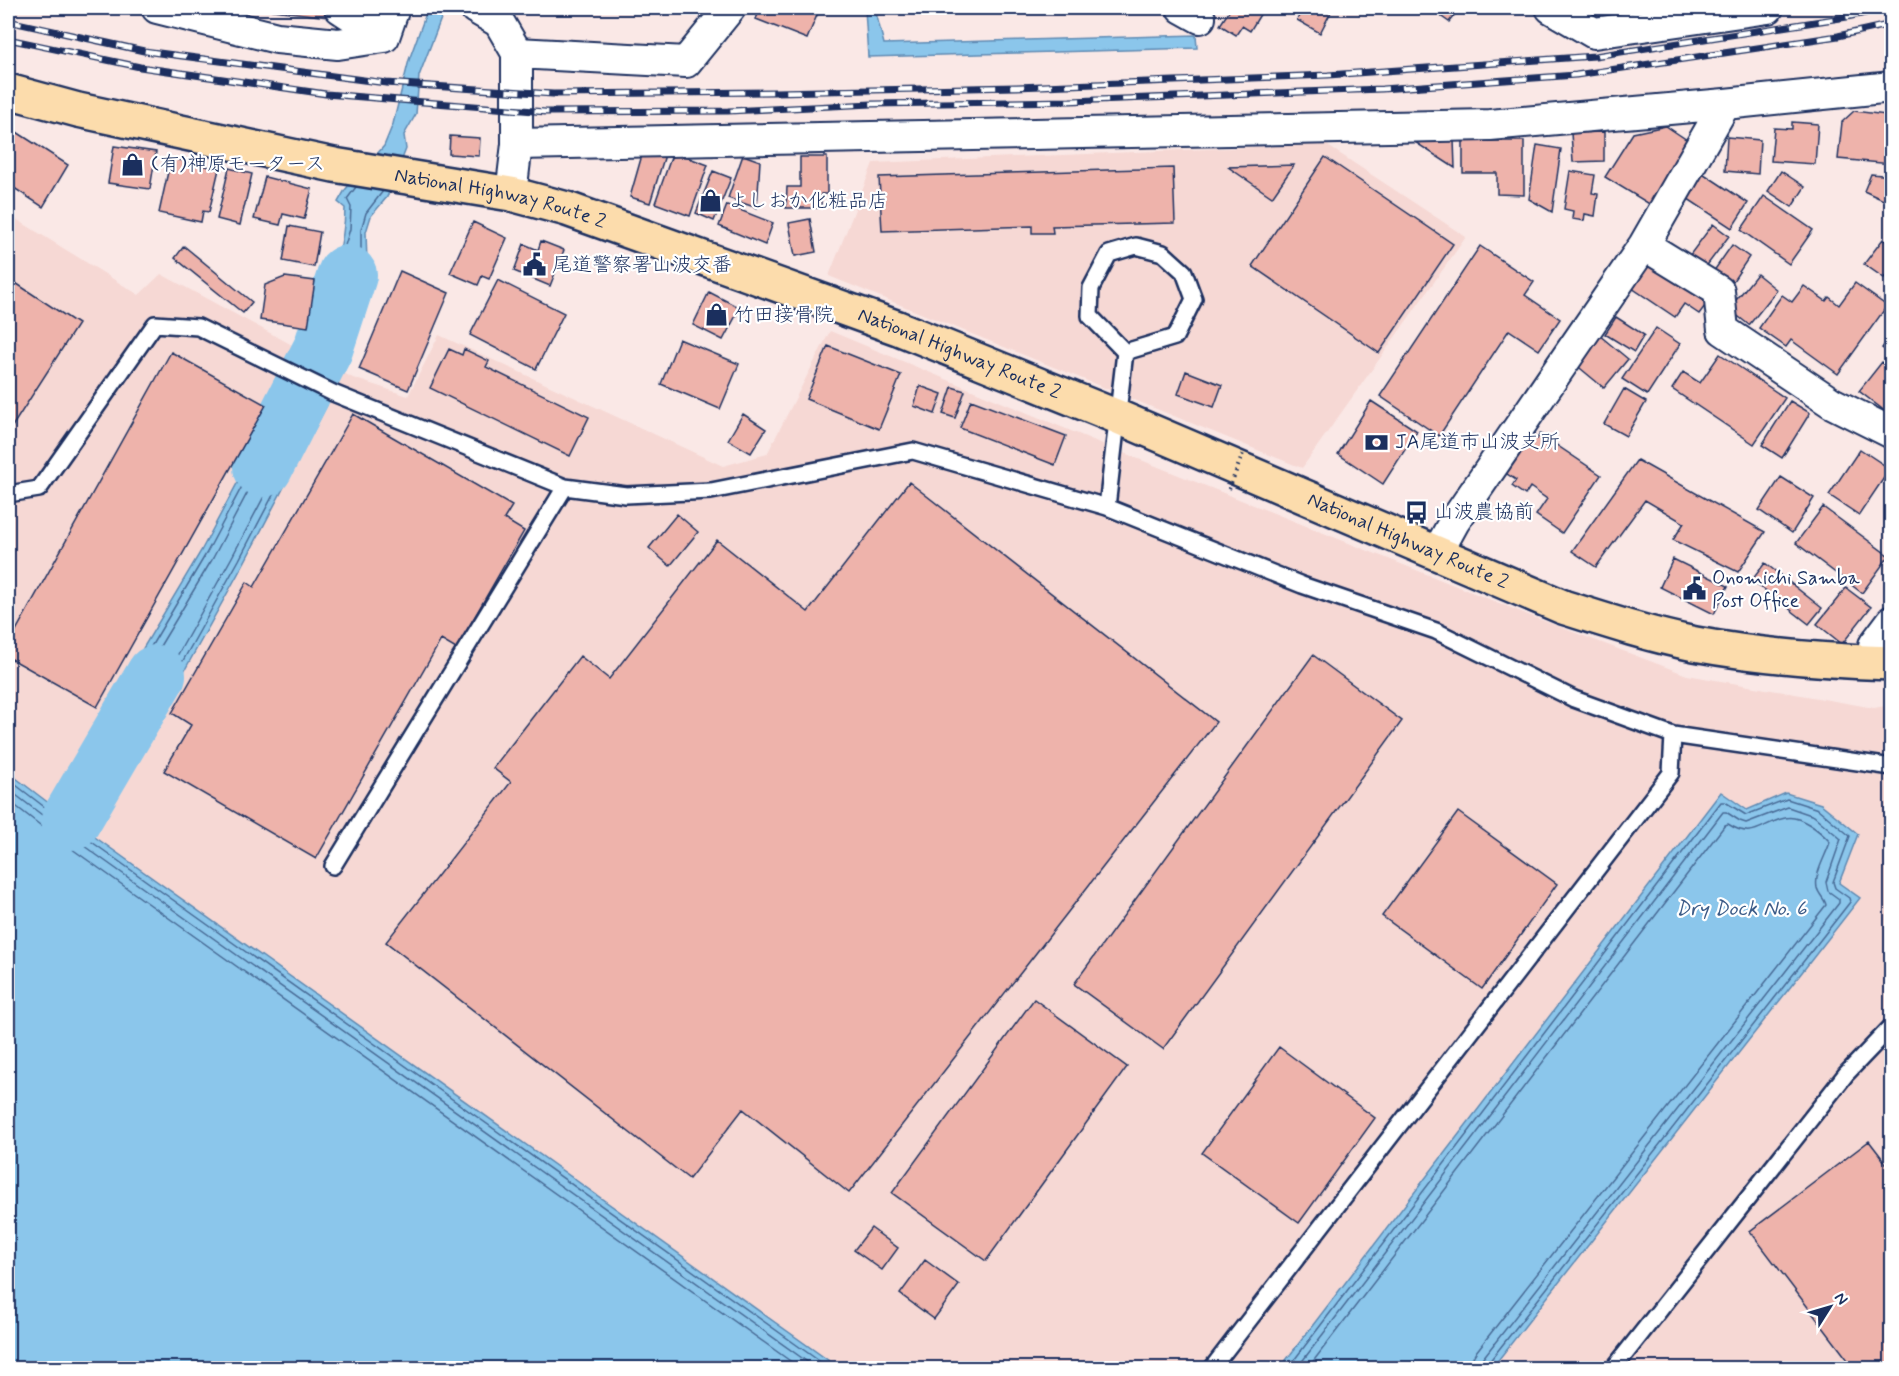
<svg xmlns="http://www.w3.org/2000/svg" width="1899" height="1376" viewBox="0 0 1899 1376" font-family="Mynerve,'Klee One',sans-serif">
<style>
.built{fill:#f6d8d4}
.water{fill:#8bc6eb;stroke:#5e8ab3;stroke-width:1.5}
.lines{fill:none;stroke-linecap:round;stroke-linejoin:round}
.shore{stroke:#486b96;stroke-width:1.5}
.river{stroke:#8bc6eb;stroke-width:60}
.building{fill:#eeb3ab;stroke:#1b2f5e;stroke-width:1.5}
.service-casing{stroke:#1b2f5e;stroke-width:20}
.minor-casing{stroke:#1b2f5e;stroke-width:34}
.trunk-casing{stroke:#1b2f5e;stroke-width:38}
.service{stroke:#fff;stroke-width:15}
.minor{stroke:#fff;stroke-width:30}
.trunk{stroke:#fcdcac;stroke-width:33}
.rail-casing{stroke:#1b2f5e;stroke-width:7}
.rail{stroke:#fff;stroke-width:4.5;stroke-dasharray:14;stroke-linecap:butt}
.path-bridge{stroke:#1b2f5e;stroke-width:4;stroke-dasharray:1.5 4.5;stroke-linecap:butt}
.labels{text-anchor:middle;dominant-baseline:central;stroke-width:4.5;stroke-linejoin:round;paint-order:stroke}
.poi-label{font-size:20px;fill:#1b2f5e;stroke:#fff;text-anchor:start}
.street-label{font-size:20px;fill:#1b2f5e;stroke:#fff}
.water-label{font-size:21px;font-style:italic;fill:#3d5c88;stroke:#fff}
</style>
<rect width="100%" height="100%" fill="#fae8e6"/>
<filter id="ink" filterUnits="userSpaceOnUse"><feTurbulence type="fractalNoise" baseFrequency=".0167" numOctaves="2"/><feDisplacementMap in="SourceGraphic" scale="12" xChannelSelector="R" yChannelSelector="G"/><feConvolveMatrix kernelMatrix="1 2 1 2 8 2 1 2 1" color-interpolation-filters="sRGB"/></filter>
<g filter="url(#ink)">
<path class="built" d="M1325 144 1466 237 1302 468 829 276 873 163Z
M8 214 139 295 161 274 353 378 408 396 439 335 723 466 767 454 830 331 1141 460 1536 618 1687 675 1874 708 1891 705V1368H839L71 820 8 772Z"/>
<path class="water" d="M428 8H445L419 76 416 114 404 135 406 149 387 197 371 216 366 232 367 263 361 300 340 361 308 346C323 302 345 255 345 208L338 202 345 190 384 146 393 124 409 60Z
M865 9H875L884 44 1196 35 1197 48 868 57Z
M288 388 327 405 244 563 136 758 92 734 201 551Z
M8 772 71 820 839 1368H8Z
M1721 792 1747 810 1786 793 1821 804 1858 834 1839 883 1860 898 1492 1368H1280Z"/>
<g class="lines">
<path class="shore" d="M356 187 347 199 351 207 350 229 316 341 318 344 334 352 338 350 355 298 361 262V230L366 213 383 191
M347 275 351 278 348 297 333 340 330 341 326 337Z
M293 397 316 407 317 411 239 560 135 747 131 749 103 733 102 729 206 554 289 398Z
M296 406 306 411 307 415 232 557 132 737 128 738 113 730 112 726 213 558 292 408Z
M8 779 68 825 829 1368
M8 789 63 831 816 1368
M8 800 58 839 800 1368
M1288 1368 1721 802H1725L1746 815 1787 799 1818 809 1850 836 1833 882 1835 888 1849 898 1850 902 1489 1362 1488 1368
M1297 1368 1723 812H1726L1740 821 1746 823 1788 807 1814 816 1841 839 1826 882 1828 891 1839 899V903L1483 1358 1480 1368
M1308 1368 1725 825 1728 824C1754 841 1761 823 1785 818 1800 814 1821 832 1830 842 1826 856 1814 873 1817 888 1819 895 1825 899 1826 905L1476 1352 1472 1359 1471 1368"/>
<path class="river" d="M263 467 323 349 347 275
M71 820 156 675"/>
</g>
<path class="building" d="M273 8H319L336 18 272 10Z
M756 8H820L807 39 756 19 758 14 754 12Z
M1231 8H1264L1250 31 1242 26 1236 35 1220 25Z
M1303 8H1333L1320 33 1297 20Z
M1429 8H1460L1449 22Z
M1592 8H1683L1681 10 1598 11Z
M1887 108 1892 109V164L1838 159 1842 122 1854 111 1886 115Z
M1792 122 1818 124 1815 164 1771 161 1774 128 1792 129Z
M1666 126 1690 142 1651 205 1605 177 1633 133Z
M12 129 68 165 43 207 8 184V136Z
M1604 132V161L1573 162 1571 133Z
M450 136 480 138 479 156 449 154Z
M1407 137 1454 140 1455 168Z
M1727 137 1760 140 1758 174 1725 171Z
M1463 141H1524V195L1497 194V173H1463Z
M1537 145 1561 149 1552 212 1529 199Z
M114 146 156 152 150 189 108 183Z
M644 148 665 155 650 203 630 197Z
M673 152 708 165 690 216 655 203Z
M743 155 760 161 757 208 728 198Z
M800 157H827V194H821V208H786L787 187H800Z
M1325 157 1453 244 1379 353 1252 266Z
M171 158 219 169 209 212 203 211 201 222 159 213Z
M1294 165 1272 197 1228 167Z
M229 168 252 174 240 225 217 219Z
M1173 168 1175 223 1052 226 1053 233H1032V226L882 231 879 177Z
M713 171 731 178 714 221 696 213Z
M1570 171 1595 175 1592 193 1598 194 1595 216 1585 214 1584 221 1572 219 1573 211 1564 209Z
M1781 171 1805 187 1792 207 1768 191Z
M1701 172 1748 203 1732 228 1685 197Z
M1871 174 1892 176V204L1864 191Z
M265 177 312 189 304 219 283 214 280 225 254 219Z
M1764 196 1813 230 1789 264 1741 230Z
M727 205 773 223 765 245 719 226Z
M810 219 816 252 795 256 789 223Z
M473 222 507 238 489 279 482 276 478 285 450 273Z
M1713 224 1729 236 1705 268 1689 256Z
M289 226 320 232 314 267 283 261Z
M1883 239 1892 246V268L1884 278 1864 264Z
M541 241 564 250 550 286 514 271 524 244 538 250Z
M1732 245 1749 257 1729 287 1711 275Z
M184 246 252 302 243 313 175 258Z
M1480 246 1534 282 1525 295 1560 319 1539 350 1509 330 1439 436 1380 396Z
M1653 258 1711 298 1699 314 1684 304 1675 317 1632 288Z
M400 271 449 293 408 390 359 369Z
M1757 274 1777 290 1749 325 1729 309Z
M285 277 315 281 308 327 260 320 265 285Z
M8 278 78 324 8 433Z
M498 280 564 313 536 369 470 335Z
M1855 283 1887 306 1838 374 1791 340 1786 347 1759 328 1782 295 1792 302 1804 286 1826 301 1829 297 1839 305Z
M709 292 740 308 723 340 693 325Z
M1616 317 1644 335 1634 352 1605 334Z
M1656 328 1680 344 1647 395 1622 379Z
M1892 334V355L1882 348Z
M1599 335 1628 359 1604 388 1575 364Z
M679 339 739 364 720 409 661 384Z
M828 346 901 375 879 429 806 399Z
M449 349 462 355 464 349 489 361 486 367 589 417 570 456 430 388Z
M171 352 266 405 97 707 8 657V645Z
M1720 354 1785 398 1754 444 1672 389 1683 372 1700 383Z
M1882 362 1892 370V412L1890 415 1859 391Z
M1186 371 1222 385 1214 407 1178 394Z
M920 386 942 394 935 414 914 406Z
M952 387 965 391 955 418 943 414Z
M1624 389 1646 402 1626 436 1604 424Z
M971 400 1066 436 1055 465 960 428Z
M1371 401 1417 431 1383 484 1338 454Z
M1790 401 1810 413 1782 458 1762 445Z
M353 414 512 506 504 519 524 531 456 649 441 640 316 859 164 771 191 725 172 713 247 582 254 587Z
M743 414 766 429 751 453 728 440Z
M1529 434 1537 439 1540 434 1601 475 1562 533 1536 515 1547 499 1530 487 1525 495 1512 486 1516 480 1504 472Z
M1860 449 1890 469 1859 515 1829 495Z
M1637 460 1765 532 1738 572 1673 540 1684 523 1645 500 1596 567 1572 551Z
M1781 477 1814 498 1792 533 1759 510Z
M909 482 1216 722 849 1193 743 1109 689 1179 386 942 511 782 493 768 580 656 609 679 717 540 808 612Z
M1823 507 1889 556 1862 593 1796 543Z
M677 514 698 532 670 566 649 548Z
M1673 559 1728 586 1714 614 1660 587Z
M1765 563 1822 608 1809 624 1752 580Z
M1846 588 1871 607 1842 644 1817 624Z
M1313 655 1402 721 1163 1049 1074 984Z
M1458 812 1557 884 1482 989 1382 916Z
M1034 999 1127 1067 986 1261 892 1193Z
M1279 1047 1375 1118 1299 1223 1202 1153Z
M1869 1141 1892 1171V1368H1854L1750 1231Z
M871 1228 898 1248 882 1270 854 1250Z
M925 1260 959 1285 934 1319 900 1294Z"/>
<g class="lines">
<defs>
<path id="service" d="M1125 352 1175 337 1194 299 1184 272 1163 253 1136 246 1109 254 1091 288 1090 316 1125 352 1107 507 1302 585 1436 631 1574 699 1673 735 1892 767
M8 494 39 489 155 324 198 327 333 393 565 487 626 495 711 491 913 451 1107 507
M333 866 565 487
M1212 1368 1671 773 1673 735
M1614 1368 1846 1074 1892 1026"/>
<path id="minor" d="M157 8 277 38 338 44 384 37
M340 8 384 37
M475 8 499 22 517 53V144L511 194
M1182 8 1200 18
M1551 8 1594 33 1768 8
M384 37 394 8
M517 53 686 62 730 8
M517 144 1490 125 1725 104 1892 87
M1644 245 1719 291 1723 330 1832 403 1892 433
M1437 553 1454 522 1644 245 1725 104
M1892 621 1874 645 1892 658"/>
<g id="trunk">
<path id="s1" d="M8 91 78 110 334 165 511 194 567 209 898 328 1118 417 1563 607C1607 621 1650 635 1695 644 1760 656 1826 661 1892 663"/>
</g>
</defs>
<use href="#service" class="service-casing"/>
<use href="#minor" class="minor-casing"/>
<use href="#trunk" class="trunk-casing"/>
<use href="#service" class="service"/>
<use href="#minor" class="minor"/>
<use href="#trunk" class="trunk"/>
<defs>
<path id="rail" d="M8 21 144 51 386 83 553 94 775 92 1016 87 1328 75 1595 56 1847 17 1887 8
M8 39 140 67 326 94 546 112 728 111 872 104 1070 101 1382 89 1576 75 1838 36 1892 24"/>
</defs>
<use href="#rail" class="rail-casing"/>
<use href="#rail" class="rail"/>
<path class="path-bridge" d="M1229 489 1244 451"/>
</g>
</g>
<defs>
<symbol id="shop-bare" viewBox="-9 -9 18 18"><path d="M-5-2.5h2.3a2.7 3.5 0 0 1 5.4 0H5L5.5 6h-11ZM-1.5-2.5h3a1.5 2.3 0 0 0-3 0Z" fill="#1b2f5e" stroke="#fff" stroke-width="2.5" paint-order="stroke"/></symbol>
<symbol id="civic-bare" viewBox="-9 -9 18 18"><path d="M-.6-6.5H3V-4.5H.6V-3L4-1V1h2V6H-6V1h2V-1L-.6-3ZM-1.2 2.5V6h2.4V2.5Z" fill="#1b2f5e" stroke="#fff" stroke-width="2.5" paint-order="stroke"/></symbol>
<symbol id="bank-bare" viewBox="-9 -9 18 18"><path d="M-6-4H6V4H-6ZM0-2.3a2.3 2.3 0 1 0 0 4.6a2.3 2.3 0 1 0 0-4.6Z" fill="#1b2f5e" stroke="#fff" stroke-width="2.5" paint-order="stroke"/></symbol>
<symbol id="bus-bare" viewBox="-9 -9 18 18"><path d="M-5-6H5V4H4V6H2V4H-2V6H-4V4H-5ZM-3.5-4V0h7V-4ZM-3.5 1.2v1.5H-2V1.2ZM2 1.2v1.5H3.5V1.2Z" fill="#1b2f5e" stroke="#fff" stroke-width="2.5" paint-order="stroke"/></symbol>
</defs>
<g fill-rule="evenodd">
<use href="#shop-bare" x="116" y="148" width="33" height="33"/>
<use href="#shop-bare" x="694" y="184" width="33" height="33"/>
<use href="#civic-bare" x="518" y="248" width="33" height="33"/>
<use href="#shop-bare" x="700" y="298" width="33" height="33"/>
<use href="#bank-bare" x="1360" y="426" width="33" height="33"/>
<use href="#bus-bare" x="1400" y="496" width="33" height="33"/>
<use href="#civic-bare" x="1678" y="572" width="33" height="33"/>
</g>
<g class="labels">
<g class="poi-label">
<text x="151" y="164">(有)神原モータース</text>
<text x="728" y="201">よしおか化粧品店</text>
<text x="552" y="265">尾道警察署山波交番</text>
<text x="734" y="315">竹田接骨院</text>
<text x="1395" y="442">JA尾道市山波支所</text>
<text x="1434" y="512">山波農協前</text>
<text x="1712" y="578">Onomichi Samba<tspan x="1712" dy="23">Post Office</tspan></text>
</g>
<g class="street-label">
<text stroke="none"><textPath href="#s1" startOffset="504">National Highway Route 2</textPath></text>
<text stroke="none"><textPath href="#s1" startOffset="990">National Highway Route 2</textPath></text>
<text stroke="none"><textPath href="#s1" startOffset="1476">National Highway Route 2</textPath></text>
</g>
<g class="water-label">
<text x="1741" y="909">Dry Dock No. 6</text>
</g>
</g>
<rect width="1899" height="1376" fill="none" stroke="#fff" stroke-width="30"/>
<rect x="15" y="15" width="1869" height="1346" fill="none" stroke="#1b2f5e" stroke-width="2" filter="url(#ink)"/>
<g transform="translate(1830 1307) rotate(53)" stroke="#ffffff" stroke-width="4.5" paint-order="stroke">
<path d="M0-4.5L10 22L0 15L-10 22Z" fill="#1b2f5e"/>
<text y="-9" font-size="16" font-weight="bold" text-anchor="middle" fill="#1b2f5e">N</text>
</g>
</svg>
